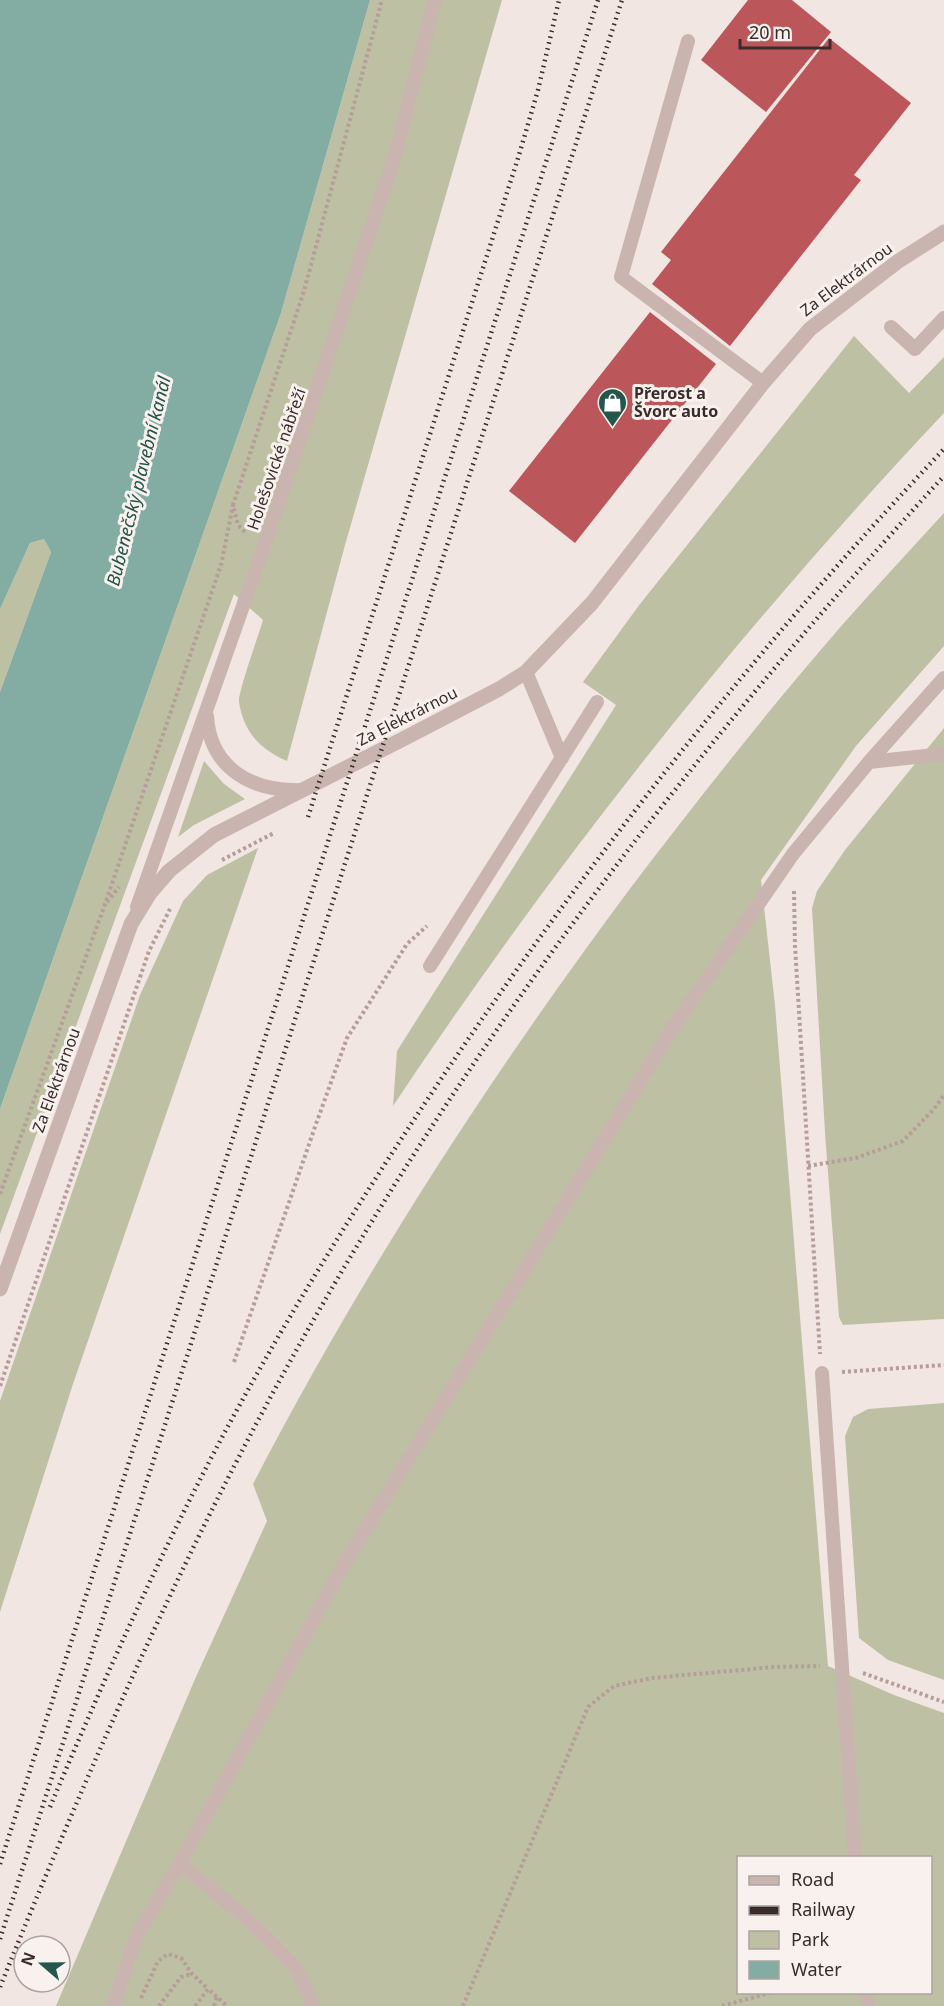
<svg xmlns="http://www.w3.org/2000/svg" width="944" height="2006" viewBox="0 0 944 2006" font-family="'Noto Sans',sans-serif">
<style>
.green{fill:#bec0a3;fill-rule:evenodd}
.water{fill:#83aca3}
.building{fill:#bb575a}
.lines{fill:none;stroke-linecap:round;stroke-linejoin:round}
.path{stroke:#b59d99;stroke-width:4;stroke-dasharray:3 3;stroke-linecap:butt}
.lane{stroke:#c9b4af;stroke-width:14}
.street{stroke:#c9b4af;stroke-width:15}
.rail{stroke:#392d2c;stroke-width:4.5;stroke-dasharray:1.5 4.5;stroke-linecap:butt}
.labels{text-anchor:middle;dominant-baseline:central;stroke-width:6;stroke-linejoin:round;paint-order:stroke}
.street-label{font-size:16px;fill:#392d2c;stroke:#f9f1ee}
.poi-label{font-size:16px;font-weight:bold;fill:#392d2c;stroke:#f9f1ee;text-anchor:start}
.water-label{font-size:18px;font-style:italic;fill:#25564c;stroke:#f9f1ee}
</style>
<rect width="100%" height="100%" fill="#f2e6e2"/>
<path class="green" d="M370 0H502L345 545 287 761C260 749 244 733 239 702 238 692 259 634 263 620L234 594 0 1234V1109L281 313Z
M854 336 909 393 944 357V413C740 630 558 858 393 1106L397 1051 616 705 583 682 640 604Z
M944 513V646L856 746 761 880 775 1005 828 1666 894 1695 944 1713V2006H56L195 1679 267 1521 253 1484C362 1274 490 1076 632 886 700 797 769 709 843 624 876 587 910 550 944 513ZM738 1858H930V1992H738Z
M44 539 51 552 0 692V609L30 543Z
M944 728V1319L843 1325 839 1317 825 1133 812 908 817 891 845 850Z
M204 761 224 784 245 799 194 825 178 837Z
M258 848 73 1384 0 1612V1401L140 995 183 901 207 875Z
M944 1403V1680L888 1660 859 1638 845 1436 853 1417 868 1409Z"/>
<path class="water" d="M0 0H370L281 313 0 1109V692L51 552 44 539 30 543 0 609Z"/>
<path class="building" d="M748 0H792L831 32 766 112 701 60Z
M829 38 911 103 854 175 861 180 730 346 652 284 671 260 661 252Z
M650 312 716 364 575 543 509 491Z"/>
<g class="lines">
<path class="path" d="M245 532 238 525 233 505 304 291 382 0
M222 860 274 833
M794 891 795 946 820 1354
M107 902 119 887
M808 1166 856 1158 903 1141 934 1109 944 1095
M0 1194 104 907 221 565 233 505
M234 1362 316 1124 347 1038 407 944 427 926
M842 1372 944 1365
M0 1386 149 951 170 909
M863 1673 944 1702
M141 1998 158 1961 168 1954 181 1958 192 1974 208 1989
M159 2006 181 1977 192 1974
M195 2006 208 1989 227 2006
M214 2006 217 1997
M463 2006 588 1707 614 1686 652 1678 774 1667 820 1666
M722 2006 773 1992"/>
<path class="lane" d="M688 41 621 277 763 383
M891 327 915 349 944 318
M526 672 562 758
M207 716C210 769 253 792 302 790
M869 762 944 754
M137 907 262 552 395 156 435 0
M430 966 597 702
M822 1373 855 1858
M180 1863 254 1925 297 1969 313 2006
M867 1992 868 2006
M113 2006 137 1935 180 1863 343 1566 672 1029 793 854 869 762 944 678"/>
<path class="street" d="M0 1289 131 924 150 893 169 871 214 835 407 737 499 689 526 672 592 603 763 383 810 329 897 262 944 232"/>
<path class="rail" d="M308 817 519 155 538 90 559 0
M50 1807C99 1691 150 1576 208 1464 275 1335 353 1211 433 1091 585 864 756 648 944 449
M0 1864 598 0
M0 1939 622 0
M0 1987C97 1748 201 1511 332 1288 504 994 714 726 944 476"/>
</g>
<defs>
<symbol id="shop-pin" viewBox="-11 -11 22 30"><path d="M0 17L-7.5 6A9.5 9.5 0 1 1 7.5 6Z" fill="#25564c" stroke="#f9f1ee"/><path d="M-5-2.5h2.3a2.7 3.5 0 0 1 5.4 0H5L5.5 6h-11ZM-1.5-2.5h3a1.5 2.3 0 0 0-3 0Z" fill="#fff"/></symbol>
</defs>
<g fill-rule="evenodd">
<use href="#shop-pin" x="596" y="386" width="33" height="45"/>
</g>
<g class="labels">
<g class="street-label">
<text transform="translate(846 279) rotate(-37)">Za Elektrárnou</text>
<text transform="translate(276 459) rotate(-71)">Holešovické nábřeží</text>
<text transform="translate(407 716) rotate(-27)">Za Elektrárnou</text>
<text transform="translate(56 1080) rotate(-70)">Za Elektrárnou</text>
</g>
<g class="poi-label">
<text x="634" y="393">Přerost a<tspan x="634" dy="18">Švorc auto</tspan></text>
</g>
<g class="water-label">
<text transform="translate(138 481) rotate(-76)">Bubenečský plavební kanál</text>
</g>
</g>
<rect x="737" y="1856" width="195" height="138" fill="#f9f1ee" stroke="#aca3a0" stroke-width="1.5"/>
<rect x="749" y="1876" width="30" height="9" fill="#c9b4af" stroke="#aca3a0" stroke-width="1.5"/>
<text x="791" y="1886" font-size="18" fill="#392d2c">Road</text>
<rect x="749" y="1906" width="30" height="9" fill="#392d2c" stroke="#aca3a0" stroke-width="1.5"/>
<text x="791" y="1916" font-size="18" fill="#392d2c">Railway</text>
<rect x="749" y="1931" width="30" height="18" fill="#bec0a3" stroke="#aca3a0" stroke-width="1.5"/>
<text x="791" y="1946" font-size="18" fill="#392d2c">Park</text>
<rect x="749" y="1961" width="30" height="18" fill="#83aca3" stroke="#aca3a0" stroke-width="1.5"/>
<text x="791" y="1976" font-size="18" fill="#392d2c">Water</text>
<g transform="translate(42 1964) rotate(290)"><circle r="28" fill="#f9f1ee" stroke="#aca3a0" stroke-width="1.5"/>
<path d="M0-4.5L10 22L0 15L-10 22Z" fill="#25564c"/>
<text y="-9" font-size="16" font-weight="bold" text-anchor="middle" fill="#392d2c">N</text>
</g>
<path d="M740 39v9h90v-9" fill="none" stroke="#392d2c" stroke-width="3"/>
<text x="749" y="39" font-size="18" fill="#392d2c" stroke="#f9f1ee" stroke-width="4.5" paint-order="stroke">20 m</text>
</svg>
